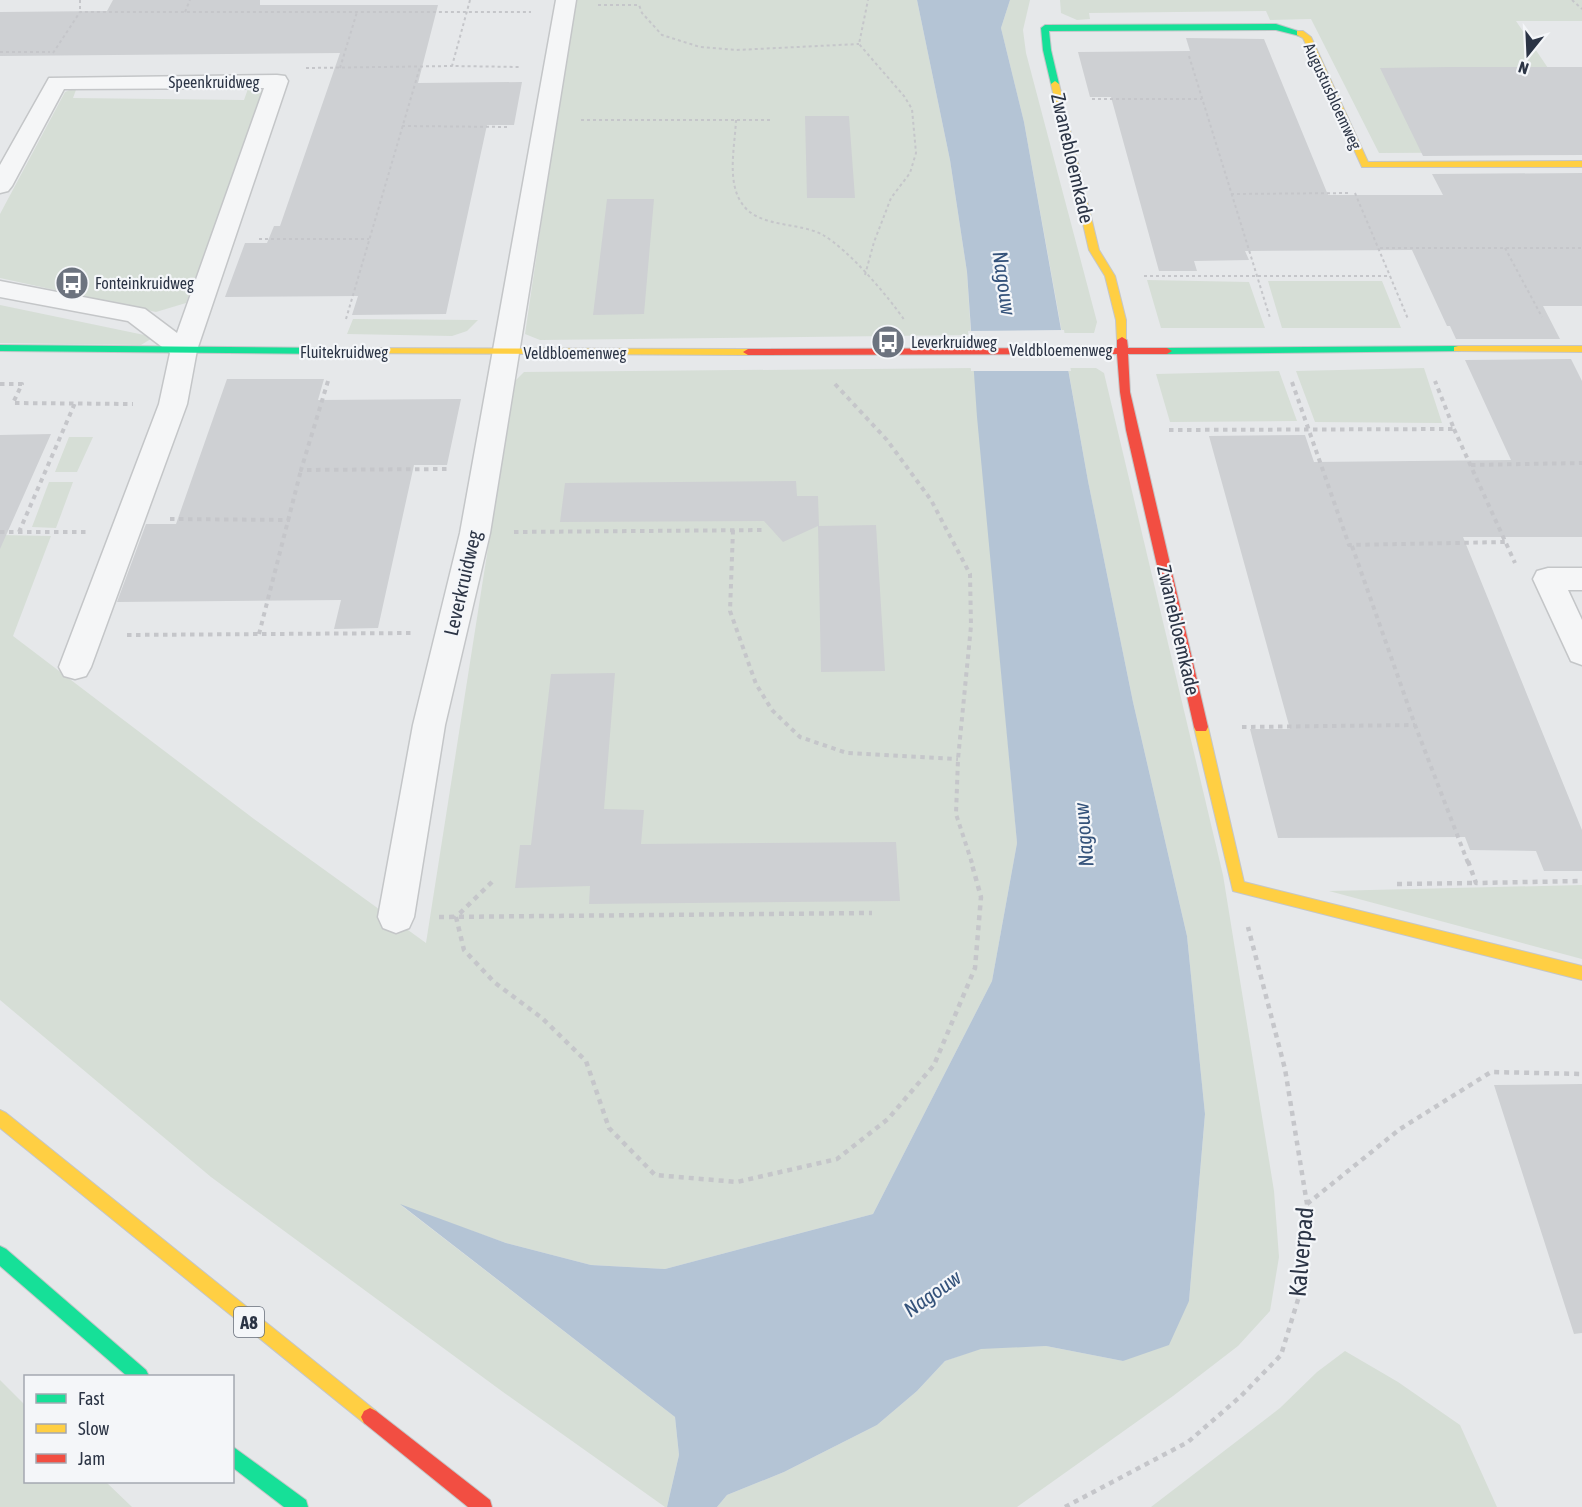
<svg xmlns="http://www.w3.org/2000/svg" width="1582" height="1507" viewBox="0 0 1582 1507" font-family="'Asap Condensed',sans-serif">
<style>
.green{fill:#d6ded6}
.water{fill:#b4c4d5}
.pier{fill:#e6e8ea}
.building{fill:#ced0d3}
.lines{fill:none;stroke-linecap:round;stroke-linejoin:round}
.street-casing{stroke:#c4c6c8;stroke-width:3}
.fast-casing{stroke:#c4c6c8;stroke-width:2}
.slow-casing{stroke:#c4c6c8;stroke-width:2}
.jam-casing{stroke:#c4c6c8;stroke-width:2}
.path-far2{stroke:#c5c6ca;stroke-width:2;stroke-dasharray:3 3;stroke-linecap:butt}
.path-far1{stroke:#c5c6ca;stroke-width:4;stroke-dasharray:4.5 4.5;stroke-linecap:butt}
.path{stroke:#c5c6ca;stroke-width:4.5;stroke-dasharray:5 5;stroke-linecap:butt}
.street{fill:#f5f6f7;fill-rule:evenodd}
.fast{fill:#16e098;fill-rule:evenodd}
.slow{fill:#ffcf43;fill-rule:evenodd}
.jam{fill:#f24e42;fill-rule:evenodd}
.labels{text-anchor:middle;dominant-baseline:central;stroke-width:4.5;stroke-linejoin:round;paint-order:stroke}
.far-street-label{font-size:16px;fill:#2b3445;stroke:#f4f6f9}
.far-poi-label{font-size:16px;fill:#2b3445;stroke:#f4f6f9;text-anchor:start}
.shield{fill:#f4f6f9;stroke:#676e7b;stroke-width:1.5}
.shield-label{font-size:18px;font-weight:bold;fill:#2b3445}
.street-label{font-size:20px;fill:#2b3445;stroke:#f4f6f9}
.water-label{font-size:21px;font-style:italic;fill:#34527a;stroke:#f4f6f9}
.near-street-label{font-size:24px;fill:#2b3445;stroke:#f4f6f9}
</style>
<rect width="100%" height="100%" fill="#e6e8ea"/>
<path class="green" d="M574 0H917L950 160 967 272 971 335 540 340 525 334Z
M1010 0H1030L1023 30 1026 53 1097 322 1094 333H1062L1024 122 1001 28Z
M1060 0H1582V21H1516L1563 90 1582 152 1379 153 1311 19 1270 20 1266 11 1089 13 1090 19 1077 20 1061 13Z
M249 86 265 92 186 303 156 312 0 278V214L65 92 77 87 73 98 244 100Z
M1147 280 1249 282 1265 328H1161Z
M1268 281H1382L1401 328H1282Z
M0 305 154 337 141 345 0 343Z
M353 319 478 320 467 331 452 336 347 334Z
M974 368 1017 843 992 981 873 1214 665 1269 591 1265 506 1243 402 1206 675 1417 679 1455 667 1507H665L503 1392 211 1177 0 1000V535L51 536 13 636 254 819 426 943 514 382 524 372Z
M1068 368H1096L1104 373 1223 875 1274 1191 1279 1257 1270 1311 1238 1346 1173 1396 1017 1507H717L727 1495 784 1472 877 1425 917 1391 945 1361 981 1348 1046 1346 1123 1361 1189 1301 1205 1114 1187 936 1133 702 1088 481Z
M1424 368 1442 423 1315 422 1296 371Z
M1279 371 1297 421 1170 422 1156 374Z
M69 437H93L77 472H55Z
M49 482H73L56 528 32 527Z
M1582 885V959L1329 891Z
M1345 1351 1398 1382 1460 1425 1497 1507H1151L1280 1408 1317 1372Z
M0 1380 25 1405 26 1482H106L132 1507H0Z"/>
<path class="water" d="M917 0H1010L1001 28 1024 122 1088 481 1133 702 1187 936 1205 1114 1189 1301 1169 1345 1123 1361 1046 1346 981 1349 945 1361 917 1391 877 1425 784 1472 727 1495 717 1507H667L679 1455 675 1417 400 1204 506 1243 591 1265 665 1269 873 1214 992 981 1017 843 977 417 967 272 950 160Z"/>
<path class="pier" d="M1064 330 1071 371H971L968 331Z"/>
<path class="building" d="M113 0H260V5H438L418 83 522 82 514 125H487L446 314 352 315 358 296 225 297 245 243H267L274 226H280L340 53 0 56V12L107 11Z
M1186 38 1264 39 1328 195H1443L1432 174 1582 173V306H1543L1560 339H1456L1450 326H1447L1412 250 1245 251 1249 260 1194 261 1197 271H1159L1111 97H1090L1078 52 1190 51Z
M1448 67H1582V155L1423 156 1380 68Z
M805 116H849L855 198H807Z
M607 199H654L644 314 593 315Z
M1571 359 1582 381V537H1463L1582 830V871H1544L1536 851 1470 850 1465 837 1278 838 1250 729H1290L1209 436 1305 435 1314 462 1511 460 1465 360Z
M227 379H324L318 400 461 399 447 465H414L378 628 334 629 341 600 117 602 146 524H176Z
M51 434 0 549V435Z
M796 481 797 496H818L819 526 876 525 885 671 821 672 818 526 783 542 764 521 560 522 565 483Z
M615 673 604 809 644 810 641 844 896 842 900 901 589 904 590 886 515 888 520 845H531L551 674Z
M1582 1084V1333L1574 1334 1494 1085Z"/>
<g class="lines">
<defs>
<path id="street" d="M556 0H576L490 533 445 725 414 917 409 928 396 933 383 928 378 917 413 725 460 533Z
M277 75 285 76 288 81 197 350 187 404 91 667 86 676 75 679 64 676 59 667 159 404 170 353 128 321 0 297V281L145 309 177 333 264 88 64 89 12 186 8 191 0 193V165L49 78Z
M1548 568H1582V590H1568L1582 620V665L1571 661 1533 579 1537 571Z"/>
<path id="fast" d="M1276 24 1304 33 1300 36 1276 30 1049 31 1051 50 1059 84 1055 87 1051 84 1043 50 1041 28 1045 25Z
M0 345 330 348 335 351 330 354 0 351Z
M1458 346 1462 347V351L1167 354 1162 351 1167 348Z
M0 1246 6 1249 146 1370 149 1376H127L0 1266Z
M232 1446 306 1500 308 1507H284L232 1467Z"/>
<path id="slow" d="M1297 31H1303L1311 37 1368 162 1582 161V167H1362L1303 38 1297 35Z
M1055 81 1059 84 1099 250 1115 276 1126 320V342H1118L1117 340 1116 320 1105 276 1089 250 1051 84Z
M1458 346H1582V352L1454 351V347Z
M330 348 748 349 753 352 748 355 326 353 325 351Z
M1201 722 1206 723 1208 727 1244 882 1582 966V980L1233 891 1194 727 1196 723Z
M0 1110 6 1113 376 1411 379 1417 376 1423 370 1426 364 1423 0 1128Z"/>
<path id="jam" d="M1122 337 1127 340 1128 348H1167L1172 351 1167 354H1128L1130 392 1208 727 1206 731H1196L1194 727 1126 430 1120 392 1117 354 748 355 743 352 748 349 1117 348V340Z
M370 1408 376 1411 490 1500 492 1507H468L364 1423 361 1417 364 1411Z"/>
</defs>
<use href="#street" class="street-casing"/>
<use href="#fast" class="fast-casing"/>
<use href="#slow" class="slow-casing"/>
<use href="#jam" class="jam-casing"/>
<path class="path-far2" d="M80 0V12
M470 0 452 66 521 67
M1572 0 1582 9
M598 5H639L642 13 662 35 700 47 736 50 859 44
M185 12 190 0
M0 52H50
M53 53 80 12H531
M1189 56 1270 318
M306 68 452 66
M340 68 357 12
M1092 99H1202
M581 120H770
M736 120C735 146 726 183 743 205 760 228 800 222 823 235 849 250 888 296 905 321
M402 126 510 127
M1355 193 1390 276
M1231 194 1351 193
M259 239H369
M1380 248H1582
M1505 248 1542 317
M865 275 874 242 891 198 910 173 916 153 912 109 904 96 859 44 868 0
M1144 276H1390L1408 319
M346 319 420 67"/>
<path class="path-far1" d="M328 381 301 470 447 469
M1292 382 1349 545 1506 542
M0 384H22L13 403 133 404
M835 384 887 440 931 500 970 574 971 626 958 759 956 814 972 863
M1454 429 1515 563
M1169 430 1454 429 1435 381
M1471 465 1582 463
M170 519 290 520
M733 530 730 611 756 684 772 710 800 737 847 753 958 759
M0 532H86
M19 532 75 403
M514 532 766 530
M1352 546 1415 725 1468 863
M259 634 301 470
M127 635 411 633
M1242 727 1415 725"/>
<path class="path" d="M1468 861 1476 883 1582 881
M492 882 456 917 464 950 494 982 542 1018 586 1061 609 1128 655 1175 737 1182 837 1159 888 1119 934 1065 975 968 981 897 971 861
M1397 884 1476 883
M439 917 872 913
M1307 1204 1400 1129 1491 1072 1582 1074
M1065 1507 1188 1442 1241 1396 1281 1355 1300 1293 1307 1204 1285 1069 1248 927"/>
<use href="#street" class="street"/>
<use href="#fast" class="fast"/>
<use href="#slow" class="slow"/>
<use href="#jam" class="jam"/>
</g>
<defs>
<symbol id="bus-disc" viewBox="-11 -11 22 22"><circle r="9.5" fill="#6c737f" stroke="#f4f6f9"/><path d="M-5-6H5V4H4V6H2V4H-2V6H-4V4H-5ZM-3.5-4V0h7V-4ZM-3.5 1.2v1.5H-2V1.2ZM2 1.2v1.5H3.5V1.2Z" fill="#fff"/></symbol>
</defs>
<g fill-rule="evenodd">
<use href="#bus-disc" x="53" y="264" width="38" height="38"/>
<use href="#bus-disc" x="869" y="323" width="38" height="38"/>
</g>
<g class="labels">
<g class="far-street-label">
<text x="214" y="82">Speenkruidweg</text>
<text transform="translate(1333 96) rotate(65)">Augustusbloemweg</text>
<text x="1061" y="350">Veldbloemenweg</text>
<text x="344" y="352">Fluitekruidweg</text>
<text x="575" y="353">Veldbloemenweg</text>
</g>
<g class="far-poi-label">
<text x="95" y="283">Fonteinkruidweg</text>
<text x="911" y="342">Leverkruidweg</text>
</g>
<rect class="shield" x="234" y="1307" width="30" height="30" rx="4.5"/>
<g class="shield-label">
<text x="249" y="1322">A8</text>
</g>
<g class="street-label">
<text transform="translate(1073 158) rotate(77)">Zwanebloemkade</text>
<text transform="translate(462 583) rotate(-77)">Leverkruidweg</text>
<text transform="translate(1179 630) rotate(77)">Zwanebloemkade</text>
</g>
<g class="water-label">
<text transform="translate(1005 283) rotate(82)">Nagouw</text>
<text transform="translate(1083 835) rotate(-95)">Nagouw</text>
<text transform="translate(932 1293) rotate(-35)">Nagouw</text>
</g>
<g class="near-street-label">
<text transform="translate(1301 1252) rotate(-85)">Kalverpad</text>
</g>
</g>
<rect x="24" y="1375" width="210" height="108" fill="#f4f6f9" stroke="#a4a8b1" stroke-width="1.5"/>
<rect x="36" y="1394" width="30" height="9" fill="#16e098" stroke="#a4a8b1" stroke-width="1.5"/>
<text x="78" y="1405" font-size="18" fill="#2b3445">Fast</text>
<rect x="36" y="1424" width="30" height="9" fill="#ffcf43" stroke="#a4a8b1" stroke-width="1.5"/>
<text x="78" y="1435" font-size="18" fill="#2b3445">Slow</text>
<rect x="36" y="1454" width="30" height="9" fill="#f24e42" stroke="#a4a8b1" stroke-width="1.5"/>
<text x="78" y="1465" font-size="18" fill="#2b3445">Jam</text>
<g transform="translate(1528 54) rotate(198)" stroke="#f4f6f9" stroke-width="4.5" paint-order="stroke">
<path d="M0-4.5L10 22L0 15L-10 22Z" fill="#2b3445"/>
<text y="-9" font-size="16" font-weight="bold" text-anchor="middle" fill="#2b3445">N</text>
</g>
</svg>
